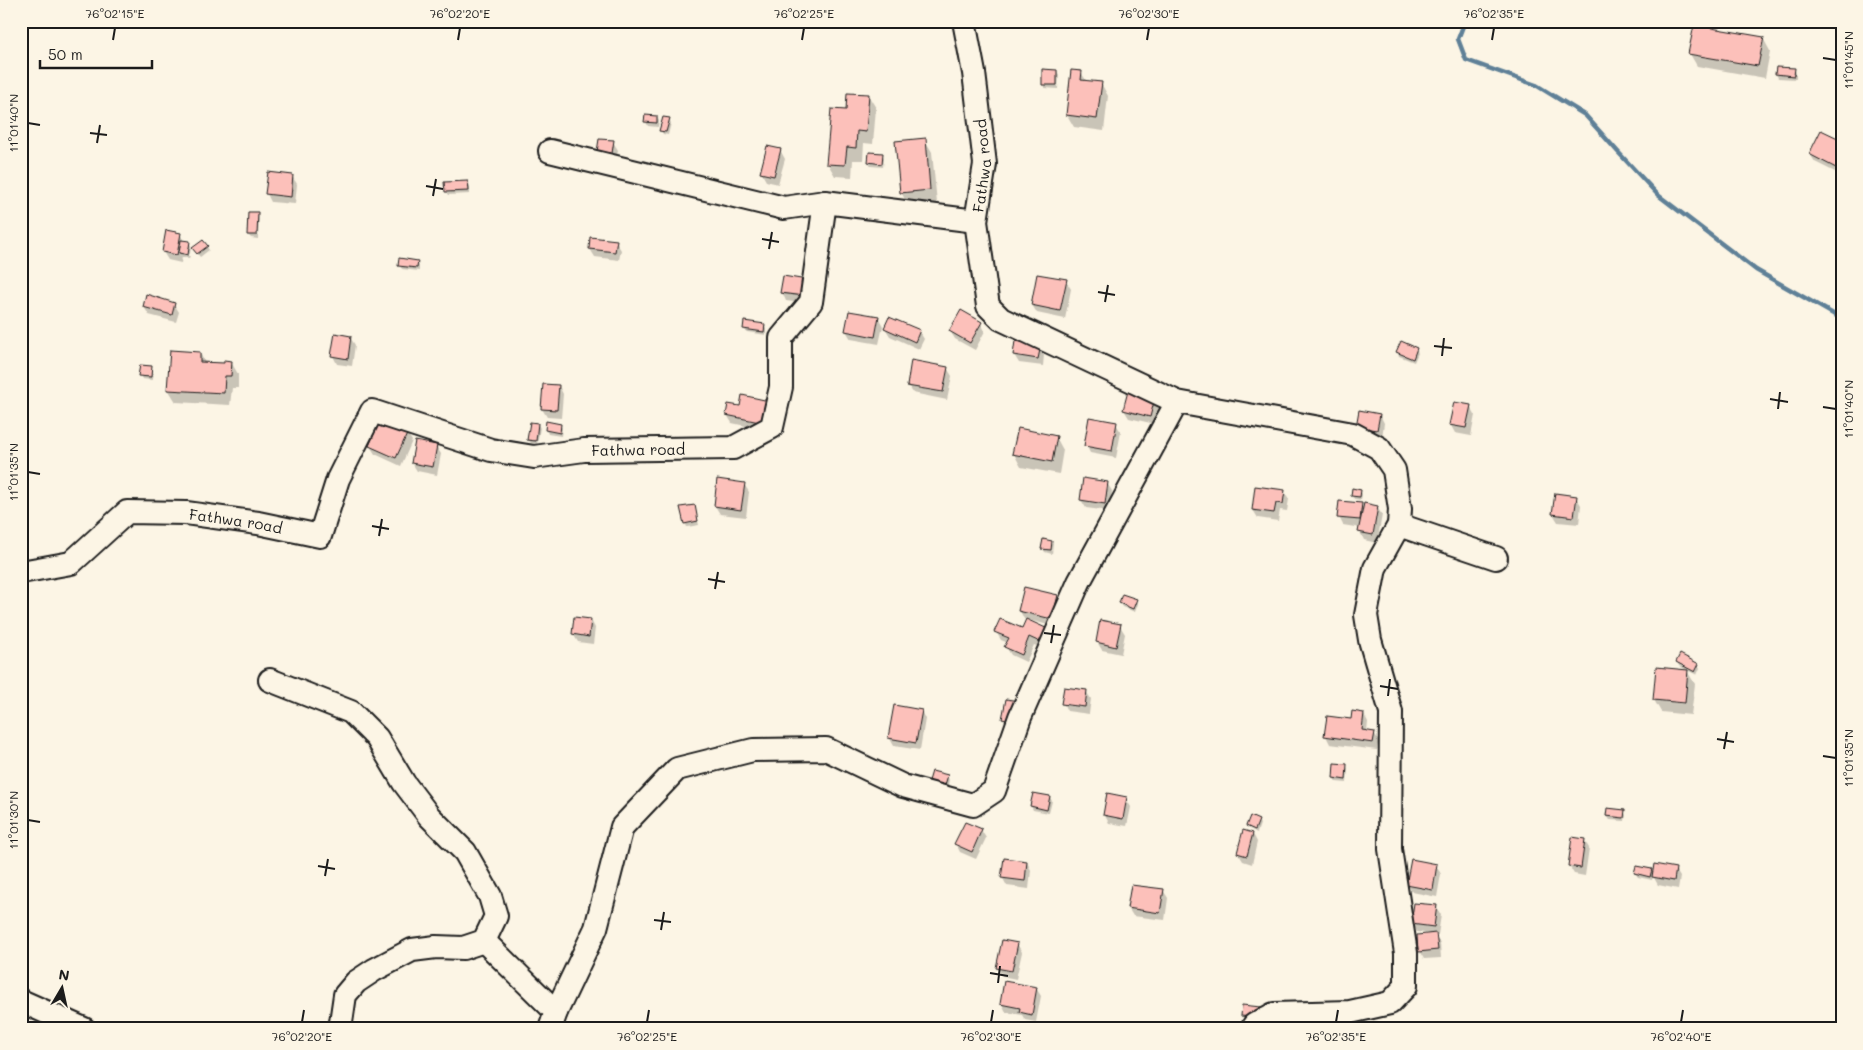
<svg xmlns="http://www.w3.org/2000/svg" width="1863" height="1050" viewBox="0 0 1863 1050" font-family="Mali,sans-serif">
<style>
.shadow{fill:#0003}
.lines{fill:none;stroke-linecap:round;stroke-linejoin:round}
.stream{stroke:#5e8097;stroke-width:4.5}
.building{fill:#fcc0ba;stroke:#1c1c1c}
.minor-casing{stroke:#1c1c1c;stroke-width:26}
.minor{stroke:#fcf5e5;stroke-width:22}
.ticks{fill:none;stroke:#1c1c1c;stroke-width:2}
.labels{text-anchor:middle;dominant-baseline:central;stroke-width:4;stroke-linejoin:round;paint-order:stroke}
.street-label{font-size:15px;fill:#1c1c1c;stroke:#fcf5e5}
.neatline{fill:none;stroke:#1c1c1c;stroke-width:2}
.ticks-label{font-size:12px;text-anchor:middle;fill:#1c1c1c}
</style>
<rect width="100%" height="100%" fill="#fcf5e5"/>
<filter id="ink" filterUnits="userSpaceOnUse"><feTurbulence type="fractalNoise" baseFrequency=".02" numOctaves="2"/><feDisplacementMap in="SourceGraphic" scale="10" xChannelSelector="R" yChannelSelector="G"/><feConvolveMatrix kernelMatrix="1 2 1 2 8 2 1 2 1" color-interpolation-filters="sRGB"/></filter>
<g filter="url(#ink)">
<path class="shadow" d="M53 21H79V23L55 25Z
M1763 38 1770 51 1765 78 1697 66 1690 54Z
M1777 68 1794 69 1796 73V79L1778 78 1776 74Z
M1057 71 1059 75 1058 89 1045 88 1043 84Z
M1081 72 1087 82 1101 83 1108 96 1104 131 1074 127 1067 115Z
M868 95 876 108 873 144 864 143 863 160H853L852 177 835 176 828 164 847 112Z
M657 117 659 121 658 127 648 126 646 122Z
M669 120 671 123 668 135 663 134 661 131Z
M600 140 613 142 618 150 615 168Z
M925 140 932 152 937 203 908 205 901 192Z
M1842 141 1841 175 1815 162 1810 154Z
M780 150 785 159 778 184 766 181 761 172Z
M882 154 884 158 883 167 871 166 869 162Z
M292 176 297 184 295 204 271 202 267 194Z
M467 182 470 186V194L448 195 446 192Z
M257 213 259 217 258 239 251 238 248 235Z
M167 232 180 234 184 241 189 242 191 246 190 254 183 252V255L190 256 189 258 182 257 181 263 168 260 163 252Z
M616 242 621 250 619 260 595 257 590 249Z
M207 247 209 250 200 257 196 252Z
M417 262 419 266V271L402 269 400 266Z
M806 281 809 304 786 301 782 292Z
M1066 281 1071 289 1065 319 1037 313 1032 305Z
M174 304 179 312 176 322 149 315 144 307Z
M878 317 883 326 879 344 851 339 846 331Z
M981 323 985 331 975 350 955 339 950 331Z
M764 325 766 329V335L747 332 744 329Z
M885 328 919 331 924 339 919 349 890 336Z
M350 337 355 345 352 366 337 364 333 356Z
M1040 347 1044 355 1043 366 1019 363 1014 355Z
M1416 349 1418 353 1414 362 1399 356 1397 352Z
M200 353 205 363 225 365 231 362 238 374V388H232L230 405 176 402 168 389Z
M151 368 153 371 152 380 142 379 140 375Z
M947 368 952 376 947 400 913 393 908 385Z
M559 386 563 394 561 418 547 417 542 409Z
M1154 399 1159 407 1155 424 1129 418 1124 410Z
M768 402V431L732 423 727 415 741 408Z
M1470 406 1475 415 1471 436 1455 433 1450 424Z
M1380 415 1384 423 1382 438 1358 427Z
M538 424 540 428 537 444 531 443 528 439Z
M1116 424 1121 432 1116 458 1090 453 1086 445Z
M560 425 562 428 561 436 548 434 546 430Z
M407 433 412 441 401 466 375 454 370 446Z
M1056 437 1063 450 1059 474 1021 467 1014 454Z
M436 446 441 454 437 475 417 471 412 463Z
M1107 483 1112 491 1109 511 1086 508 1081 500Z
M744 484 749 492 746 517 720 514 715 506Z
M1284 491 1289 499 1287 511 1280 510 1278 521 1258 518 1253 510Z
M1360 491 1362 494 1361 500 1354 499 1352 495Z
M1576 497 1581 505 1579 524 1558 522 1553 514Z
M1361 505 1364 509 1377 507 1382 515 1377 543 1364 540 1360 532 1361 528 1343 525 1339 517Z
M694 506 699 525 687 527 685 523Z
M1051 542 1053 545 1052 554 1045 552 1043 549Z
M1058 596 1062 604 1056 627 1029 620V622L1047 650 1034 645 1026 662 1011 655 1006 647 1008 643 1001 640 996 632 1022 630 1027 620 1024 619 1020 611Z
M1136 601 1138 604 1135 612 1122 607 1120 603Z
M591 620 595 628 593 644 578 642 573 634Z
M1101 622 1120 626 1125 634 1121 654 1102 650 1097 642Z
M1677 662 1698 665 1700 668 1697 675 1679 666Z
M1687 671 1695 684 1691 715 1661 712 1654 700Z
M1086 691 1091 699 1089 714 1067 711 1063 703Z
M921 711 925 719 920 750 894 746 889 737Z
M1364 714 1368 722 1367 732 1374 733 1379 741 1377 750 1330 744 1326 736Z
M1346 765 1348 769 1347 783 1336 782 1334 778Z
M947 776 949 780 947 788 932 784 930 780Z
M1050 797 1052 801 1049 813 1033 810 1031 806Z
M1126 799 1131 807 1127 826 1109 823 1104 814Z
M1624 812 1626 815 1625 821 1610 820 1607 816Z
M1258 821 1260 824 1257 833 1250 829 1248 826Z
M981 830 986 838 976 859 960 852 956 844Z
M1253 834 1257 842 1252 864 1243 861 1238 853Z
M1584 840 1589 848 1585 876 1574 874 1569 866Z
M1027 862 1031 870 1029 889 1007 886 1002 877Z
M1436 866 1441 874 1437 897 1412 892 1407 884Z
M1675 869 1680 877 1678 889 1658 885 1653 876 1652 880 1638 877 1635 873 1651 870 1654 874Z
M1163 890 1168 898 1165 920 1133 916 1128 908Z
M1436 907 1441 915 1438 935 1435 934 1440 943 1441 958 1424 959 1419 951 1432 934 1417 932 1412 924Z
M1017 944 1022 952 1016 979 1002 976 997 968Z
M1036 988 1041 996 1036 1022 1025 1020 1022 1015 1006 1012 1002 1004Z"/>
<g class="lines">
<path class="stream" d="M1465 21 1458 39 1466 60 1536 85 1585 115 1618 152 1658 195 1756 270 1842 319"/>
</g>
<path class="building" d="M1694 25 1764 37 1758 66 1688 54Z
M1776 67 1795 68 1794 76 1775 74Z
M1042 69 1057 70V85H1042Z
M1071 70 1082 71 1081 80 1102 82 1097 119 1066 115Z
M847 93 869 94 866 132 857 131 856 148 847 147 845 165 826 164 831 109 846 110Z
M645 115 657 116V123L644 122Z
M663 117 670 118 666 132 659 131Z
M1821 130 1842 140V157L1836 168 1809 154Z
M926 138 930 190 900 193 895 141Z
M599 139 614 140 611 160 596 158Z
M767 146 781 149 774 176 760 173Z
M869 152 883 153 882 164 868 162Z
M268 172 293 175 291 197 265 194Z
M468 181 469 191 445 192 444 182Z
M248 212H258L257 235H247Z
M166 230 181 233 177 255 162 252Z
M590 237 617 240 615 252 589 249Z
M181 240 190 241 188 255 179 253Z
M203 240 208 246 197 254 192 248Z
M399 258 418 261 417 268 398 266Z
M1037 274 1067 279 1060 311 1031 305Z
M783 276 807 280 804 296 780 293Z
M146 294 175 303 172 315 143 307Z
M961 310 982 322 970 343 949 331Z
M849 311 879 316 875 337 845 331Z
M889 317 920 330 915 342 884 328Z
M744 321 765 324 764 332 743 329Z
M335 333 351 336 348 359 331 356Z
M1015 341 1041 345 1038 359 1013 355Z
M1401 341 1417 348 1413 359 1396 352Z
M170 350 200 352V362L224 363V360L232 361 231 376H225L224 393 167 390Z
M911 360 948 367 943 392 907 386Z
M140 365 152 366 151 377 138 376Z
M543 384 559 385 557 410 541 409Z
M1128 391 1155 398 1150 417 1123 410Z
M742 395 769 401 764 423 726 415 728 404 740 406Z
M1454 402 1471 405 1466 428 1449 425Z
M1359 410 1380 414 1377 430 1356 427Z
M1089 417 1117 422 1112 451 1084 446Z
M380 420 408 432 396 458 369 446Z
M546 421 561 424 560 433 545 430Z
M530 422 538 423 536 441 527 440Z
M1018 428 1057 436 1052 462 1012 454Z
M415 441 437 445 433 467 411 463Z
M1083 478 1108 482 1105 504 1080 500Z
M717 479 745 483 741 510 714 506Z
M1255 486 1285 490 1283 504 1276 503 1274 513 1252 510Z
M1352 488 1361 490 1360 497 1351 496Z
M1555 493 1577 496 1574 517 1552 514Z
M1339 501 1362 503 1360 520 1337 518Z
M1364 503 1378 506 1373 535 1358 532Z
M695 505 698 521 684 524 680 507Z
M1043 539 1052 541 1051 550 1041 549Z
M1024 587 1058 595 1052 619 1018 611Z
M1122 594 1137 599 1133 609 1119 603Z
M574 617 591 619 589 637 572 634Z
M1000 619 1022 628 1026 619 1048 629 1042 643 1029 637 1022 655 1004 647 1009 638 994 632Z
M1100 620 1121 624 1116 647 1096 642Z
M1680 654 1699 664 1695 672 1676 662Z
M1656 667 1688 670 1685 703 1653 700Z
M1064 687 1087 690 1085 707 1061 704Z
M1006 699 1019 701 1015 722 1002 719Z
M894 705 922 710 916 743 888 738Z
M1352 711 1364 713 1362 730 1375 732 1373 743 1324 736 1327 716 1351 719Z
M1334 763 1347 764 1346 780 1333 778Z
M932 771 948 775 945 785 929 781Z
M1033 793 1050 796 1047 810 1030 806Z
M1107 793 1127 797 1123 819 1103 815Z
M1607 808 1625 810 1624 818 1606 816Z
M1250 816 1259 820 1255 830 1246 826Z
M965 822 982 829 972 852 954 844Z
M1243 830 1253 833 1247 856 1237 853Z
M1572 837 1585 839 1581 868 1568 866Z
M1004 858 1027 861 1025 881 1001 878Z
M1411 859 1437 864 1433 890 1406 885Z
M1654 864 1676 868 1674 881 1652 877Z
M1636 866 1652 869 1650 877 1634 873Z
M1131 885 1164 889 1160 913 1127 908Z
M1414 903 1437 905 1434 927 1411 924Z
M1436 933 1438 950 1418 952 1417 935Z
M1002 940 1018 943 1012 971 996 968Z
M1004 981 1037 987 1032 1015 1019 1012 1020 1008 1000 1004Z
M1242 1005 1261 1007 1260 1018 1241 1016Z"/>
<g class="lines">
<defs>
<g id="minor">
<path d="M550 151 784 208 825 202"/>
<path d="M976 221 988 306 1001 319 1177 402 1353 434 1379 448 1394 470 1400 509 1399 525 1375 568 1366 615 1370 640 1391 712 1390 849 1406 953V986L1390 1003 1350 1012 1274 1014 1254 1025 1252 1029"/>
<path d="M1399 525 1496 558"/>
<path id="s1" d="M21 572 71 563 127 512 186 513 258 523 320 536 338 479 372 411 491 450 534 457 584 450 733 448 772 427 781 387V338L811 302 825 202 976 221 985 164 974 73 964 21"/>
<path d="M270 680 351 712 377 738 404 783 429 816 465 852 490 896 496 916 484 941 463 948 436 947 412 950 374 970 356 982 345 995 340 1029"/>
<path d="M484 941 556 1012 550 1029"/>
<path d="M21 1001 84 1029"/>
<path d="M556 1012 596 928 622 827 677 769 753 750 826 749 903 786 973 805 994 791 1020 717 1079 582 1177 402"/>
</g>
</defs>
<use href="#minor" class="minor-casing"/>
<use href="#minor" class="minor"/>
</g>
</g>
<path class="ticks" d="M113 40 115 28M458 40 460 28M802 40 804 28M1147 40 1149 28M1492 40 1494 28M1823 58 1836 60M28 123 40 125M90 133 107 135M97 143 100 125M426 186 443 189M433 196 436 179M762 239 779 242M769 249 772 232M1098 292 1115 295M1105 302 1108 285M1434 346 1452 348M1442 356 1444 338M1770 399 1788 402M1823 407 1836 409M1778 409 1780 392M28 472 40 474M372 526 389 529M379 536 382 519M708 579 725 582M715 589 718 572M1044 633 1061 635M1051 643 1054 625M1380 686 1398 689M1388 696 1390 679M1717 739 1734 742M1724 749 1727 732M1823 756 1836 758M28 820 40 822M318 866 335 869M325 876 328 859M654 920 671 922M661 930 664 912M990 973 1008 976M998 983 1000 966M302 1022 304 1010M647 1022 649 1010M991 1022 993 1010M1336 1022 1338 1010M1681 1022 1683 1010"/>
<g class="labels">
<g class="street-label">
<text stroke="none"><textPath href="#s1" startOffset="1316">Fathwa road</textPath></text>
<text stroke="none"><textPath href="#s1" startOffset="731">Fathwa road</textPath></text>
<text stroke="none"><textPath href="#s1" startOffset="236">Fathwa road</textPath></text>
</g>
</g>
<rect width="1863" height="1050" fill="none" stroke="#fcf5e5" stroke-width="55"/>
<g transform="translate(62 988) rotate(9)" stroke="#fcf5e5" stroke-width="4" paint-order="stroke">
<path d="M0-4L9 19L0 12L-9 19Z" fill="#1c1c1c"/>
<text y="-8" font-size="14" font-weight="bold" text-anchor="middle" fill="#1c1c1c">N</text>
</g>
<path d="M40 60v8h112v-8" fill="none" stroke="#1c1c1c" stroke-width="2.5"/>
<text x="48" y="60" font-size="15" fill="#1c1c1c" stroke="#fcf5e5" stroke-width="4" paint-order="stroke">50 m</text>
<rect x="28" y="28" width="1808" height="994" class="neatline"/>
<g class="ticks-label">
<text x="115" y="18">76°02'15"E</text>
<text x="460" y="18">76°02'20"E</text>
<text x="804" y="18">76°02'25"E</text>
<text x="1149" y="18">76°02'30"E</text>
<text x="1494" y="18">76°02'35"E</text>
<text transform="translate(1849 60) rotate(-90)" y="4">11°01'45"N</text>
<text transform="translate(14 123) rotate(-90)" y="4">11°01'40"N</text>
<text transform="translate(1849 409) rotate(-90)" y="4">11°01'40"N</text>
<text transform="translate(14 472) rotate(-90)" y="4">11°01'35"N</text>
<text transform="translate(1849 758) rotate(-90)" y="4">11°01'35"N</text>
<text transform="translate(14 820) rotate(-90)" y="4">11°01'30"N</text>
<text x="302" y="1041">76°02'20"E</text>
<text x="647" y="1041">76°02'25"E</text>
<text x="991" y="1041">76°02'30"E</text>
<text x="1336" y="1041">76°02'35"E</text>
<text x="1681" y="1041">76°02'40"E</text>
</g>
</svg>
